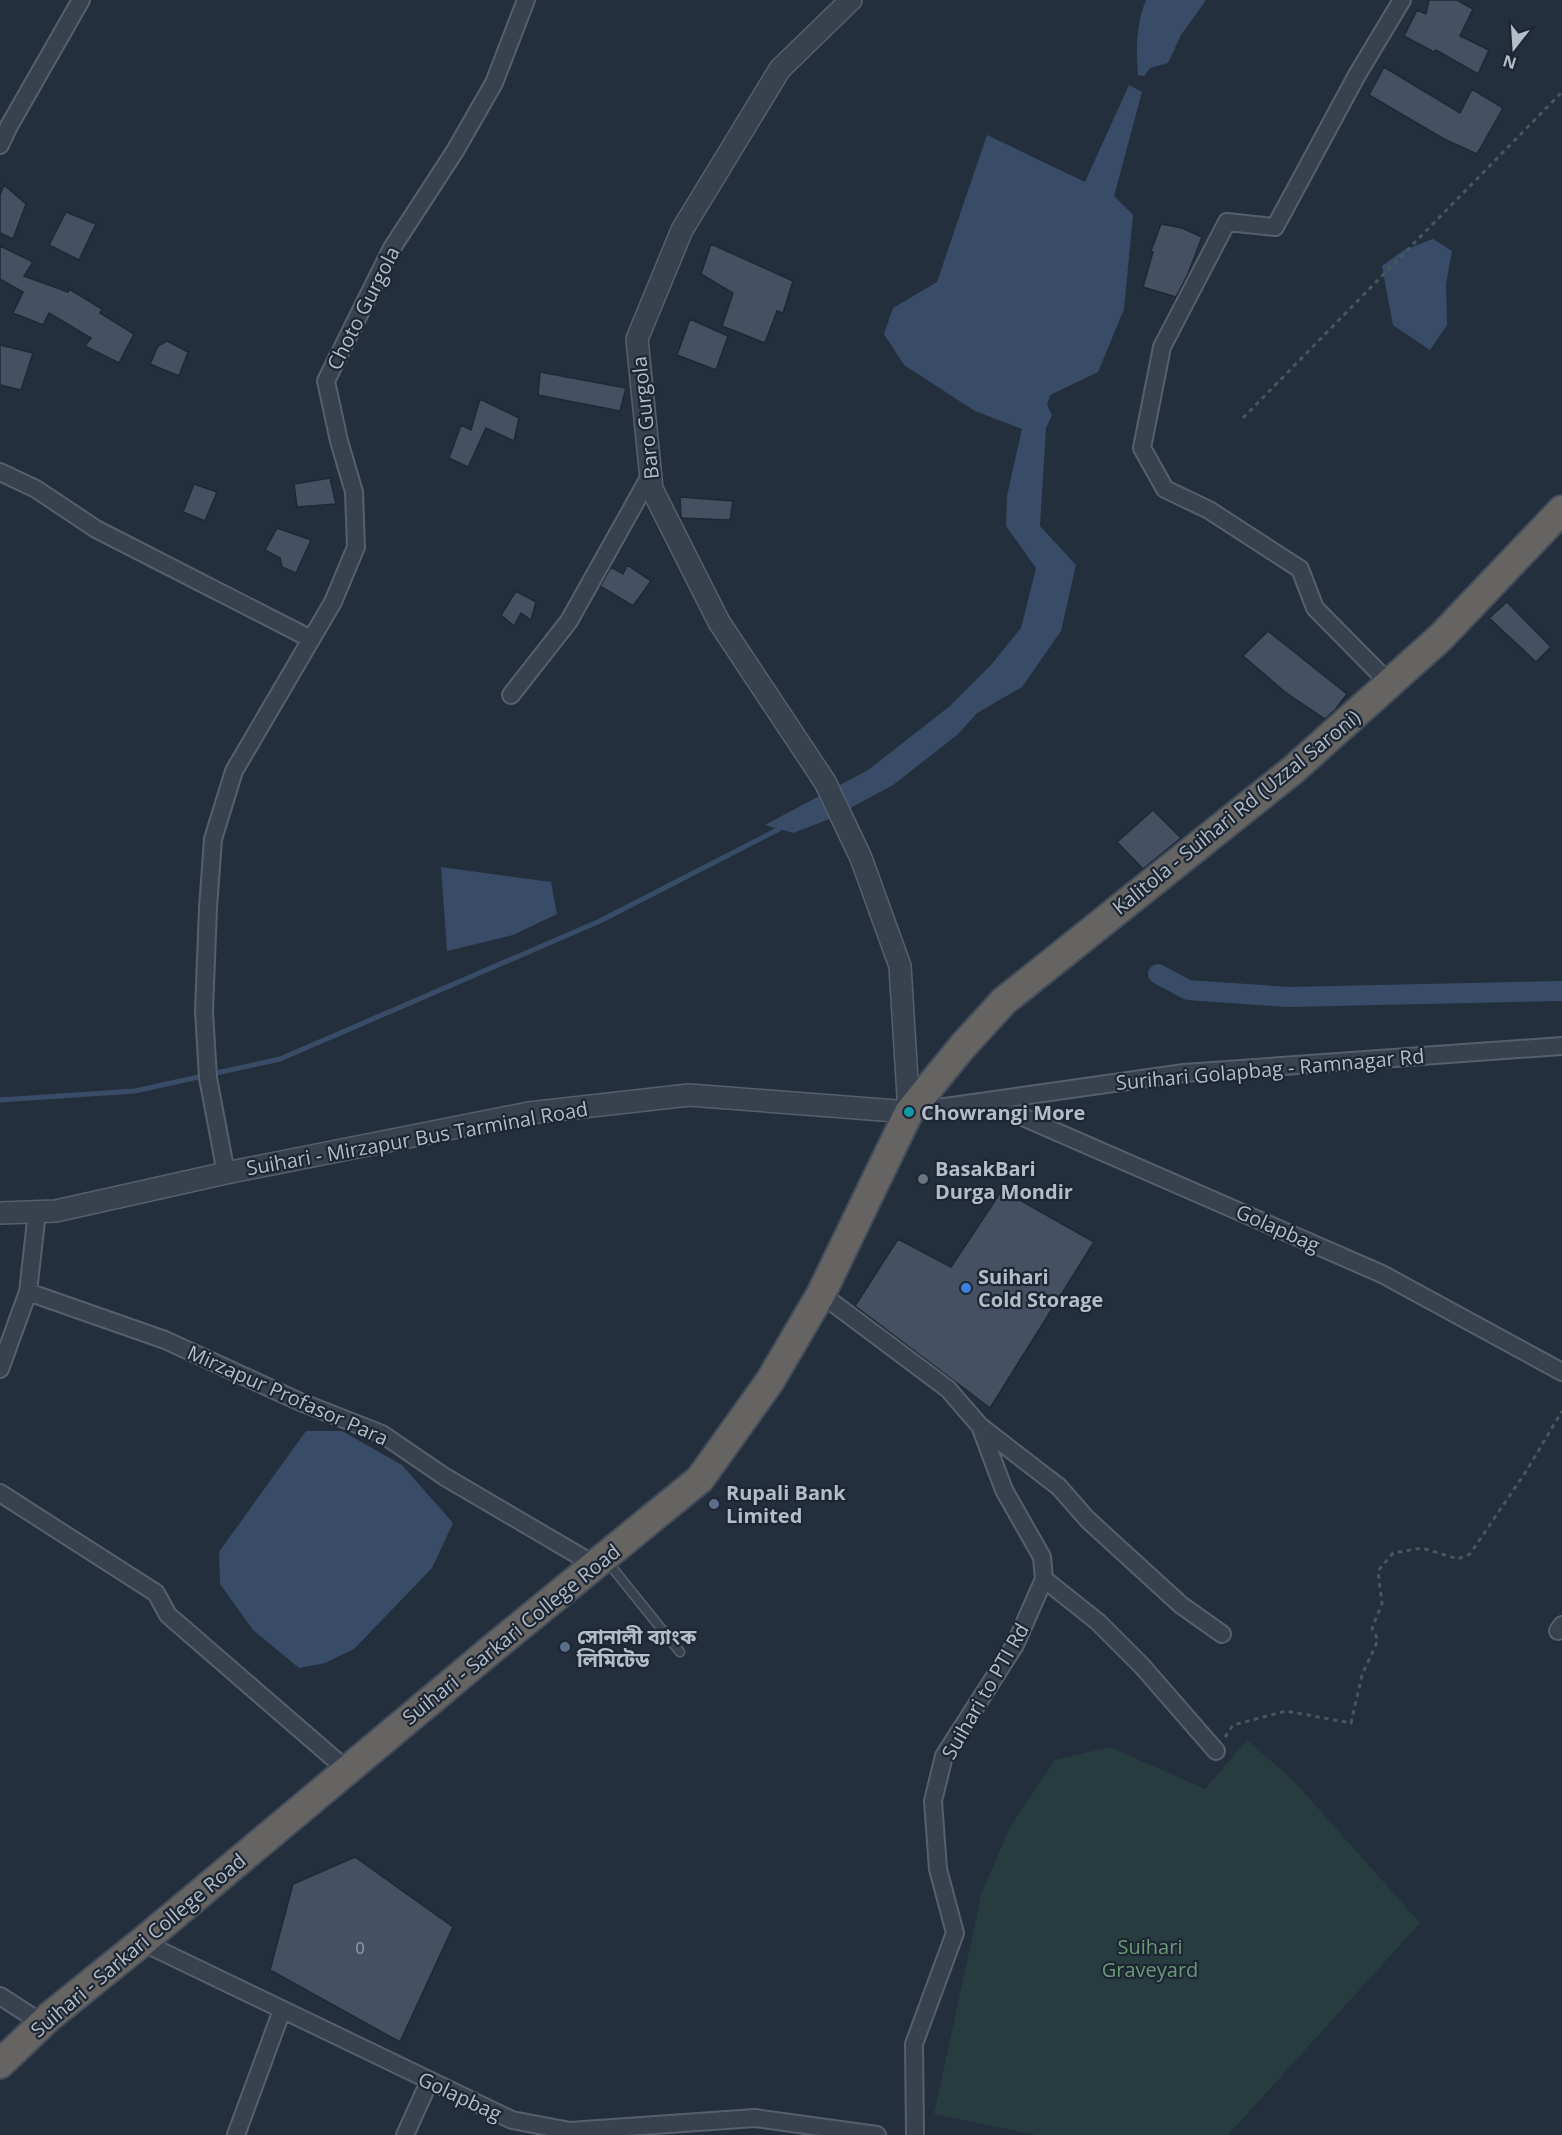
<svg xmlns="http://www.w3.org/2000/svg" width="1562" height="2135" viewBox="0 0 1562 2135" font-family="'Open Sans','Noto Sans Bengali',sans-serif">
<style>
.green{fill:#263c3f}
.water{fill:#394c67}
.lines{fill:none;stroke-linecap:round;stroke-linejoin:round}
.stream{stroke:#394c67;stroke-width:5}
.canal{stroke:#394c67;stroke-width:20}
.building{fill:#455162;stroke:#1f2835;stroke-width:1.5}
.service-casing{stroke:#565f6c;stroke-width:11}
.minor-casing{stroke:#565f6c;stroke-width:20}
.tertiary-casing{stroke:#565f6c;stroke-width:24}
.trunk-casing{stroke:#434c59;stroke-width:32}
.path{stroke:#44595c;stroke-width:3;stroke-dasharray:4.5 4.5;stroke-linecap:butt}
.service{stroke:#38414e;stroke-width:8}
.minor{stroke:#38414e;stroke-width:16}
.tertiary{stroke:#38414e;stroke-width:21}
.trunk{stroke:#656462;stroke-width:28}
.culture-dot{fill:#0f9aa8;stroke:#1d2633;stroke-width:2}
.worship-dot{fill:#6b7280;stroke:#1d2633;stroke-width:2}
.shop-dot{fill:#3f7fe0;stroke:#1d2633;stroke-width:2}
.service-dot{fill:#5c6f8a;stroke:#1d2633;stroke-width:2}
.labels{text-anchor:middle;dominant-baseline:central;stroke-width:4.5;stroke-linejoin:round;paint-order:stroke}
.number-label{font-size:16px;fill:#98a1af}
.street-label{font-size:20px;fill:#b4bcc9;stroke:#1d2633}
.poi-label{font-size:20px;font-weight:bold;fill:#b4bcc9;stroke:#1d2633;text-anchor:start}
.park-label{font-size:20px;fill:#6b9a76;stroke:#1d2633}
</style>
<rect width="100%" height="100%" fill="#242f3e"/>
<path class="green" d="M1247 1740 1292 1779 1420 1923 1228 2135H1036L934 2114 982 1892 1010 1827 1055 1760 1110 1747 1205 1789Z"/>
<path class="water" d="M1146 0H1206L1181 35 1168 63 1150 68 1144 76 1138 75C1136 48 1136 25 1146 0Z
M1129 85 1142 92 1114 196 1133 215 1124 309 1098 372 1050 395 1047 405 1052 415 1046 428 1040 526 1076 565 1061 631 1022 687 977 713 957 735 893 785 832 818 793 833 765 825 868 770 950 706 991 665 1021 628 1036 568 1006 526 1007 496 1022 429 975 411 904 365 884 334 893 308 937 282 987 135 1085 182Z
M1433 239 1452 251 1446 284 1447 325 1430 350 1393 325 1382 266 1404 250Z
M441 867 551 882 557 914 513 935 447 951Z
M306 1431H342L402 1465 453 1523 432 1568 354 1649 325 1663 299 1668 253 1630 220 1584 219 1552Z"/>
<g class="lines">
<path class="stream" d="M0 1100 135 1091 280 1059 600 921 779 829"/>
<path class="canal" d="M1158 974 1188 990 1288 997 1562 991"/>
</g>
<path class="building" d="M1429 0H1457L1473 9 1460 36 1489 50 1478 74 1436 50 1434 52 1404 36 1417 10 1426 14Z
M1384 67 1460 113 1472 89 1503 108 1477 154 1444 139 1369 95Z
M4 185 26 204 13 239 0 233V195Z
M66 212 96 224 79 260 49 245Z
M1161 224 1182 228 1202 237 1188 274 1176 297 1143 287 1153 252 1151 251Z
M711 244 793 281 783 313 777 311 765 343 722 326 733 293 701 274Z
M0 246 33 262 24 276 68 292 69 289 102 309 100 313 134 334 119 363 85 346 91 338 49 313 43 325 13 313 23 292 0 279Z
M690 319 728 336 716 370 677 355Z
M167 341 188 352 179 376 150 364 158 346Z
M0 345 33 353 21 390 0 385Z
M540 372 626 388 620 411 538 395Z
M480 399 519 418 514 441 486 428 468 467 449 458 461 425 471 430Z
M330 478 336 504 297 507 294 484Z
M194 484 217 492 205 521 183 512Z
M680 497 733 501 730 520 681 518Z
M277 528 311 540 296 573 282 567 280 558 265 550Z
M627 565 651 581 633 606 600 586 611 567 623 574Z
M516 591 536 602 531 620 521 613 514 626 501 615Z
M1507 602 1551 647 1536 662 1489 618Z
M1268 631 1347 694 1335 710 1325 719 1285 692 1243 656Z
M1153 810 1181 838 1143 869 1117 842Z
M1002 1190 1094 1242 990 1408 855 1306 898 1239 951 1267Z
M355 1857 453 1927 400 2042 270 1970 293 1884Z"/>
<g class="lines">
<defs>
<path id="service" d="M606 1560 680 1652"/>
<path id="minor" d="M0 145 9 126 81 0
M0 472 36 489 96 529 311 639
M1389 683 1315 608 1300 569 1209 510 1165 489 1142 448 1162 347 1227 222 1275 227 1357 75 1402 0
M511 695 569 621 650 476
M986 1101 1382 1274 1562 1372
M910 1112 1184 1073 1562 1046
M226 1173 208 1078 204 1011 208 908 213 839 234 771 333 602 356 547 354 492 339 441 326 381 392 248 455 151 494 83 526 0
M37 1212 28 1292 165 1340 298 1401 382 1434 445 1477 595 1565
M821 1294 948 1389 980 1426 1004 1490 1042 1557 1044 1579 1015 1645 944 1756 933 1801 938 1869 955 1933 914 2044 915 2135
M0 1369 28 1292
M980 1426 1059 1487 1087 1519 1181 1605 1222 1634
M0 1493 156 1593 168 1615 347 1770
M1044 1579 1098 1622 1142 1666 1216 1751
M1558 1631 1562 1625
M142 1942 512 2120 570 2131 755 2118 877 2135
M0 1996 42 2023
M236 2135 282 2010
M405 2135 429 2082"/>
<path id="tertiary" d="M0 1213 56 1211 226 1173 529 1113 689 1095 909 1112 900 966 861 858 825 782 719 622 652 489 637 339 682 230 780 69 851 0"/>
<path id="trunk" d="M0 2064 49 2017 142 1942 498 1644 700 1479 770 1381 821 1294 909 1112 962 1047 1004 1001 1293 770 1441 637 1562 510"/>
</defs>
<use href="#service" class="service-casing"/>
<use href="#minor" class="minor-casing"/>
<use href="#tertiary" class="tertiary-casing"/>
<use href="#trunk" class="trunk-casing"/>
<path class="path" d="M1243 418 1562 92
M1225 1737 1233 1725 1286 1711 1351 1723 1362 1675 1378 1640 1372 1628 1382 1604 1378 1571 1393 1553 1422 1548 1458 1559 1470 1554 1527 1470 1562 1411"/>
<use href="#service" class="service"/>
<use href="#minor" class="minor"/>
<use href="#tertiary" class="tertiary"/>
<use href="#trunk" class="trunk"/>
</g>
<circle class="culture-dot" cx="909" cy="1112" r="6"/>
<circle class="worship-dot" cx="923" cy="1179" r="6"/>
<circle class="shop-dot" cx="966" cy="1288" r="6"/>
<g class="service-dot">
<circle cx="714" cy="1504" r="6"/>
<circle cx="565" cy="1647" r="6"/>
</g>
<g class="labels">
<g class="number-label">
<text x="360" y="1948">0</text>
</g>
<g class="street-label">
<text transform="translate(363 308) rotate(-63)">Choto Gurgola</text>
<text transform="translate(645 418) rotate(-96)">Baro Gurgola</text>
<text transform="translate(1236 812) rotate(-39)">Kalitola - Suihari Rd (Uzzal Saroni)</text>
<text transform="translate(1270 1069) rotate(-5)">Surihari Golapbag - Ramnagar Rd</text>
<text transform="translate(417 1138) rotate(-10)">Suihari - Mirzapur Bus Tarminal Road</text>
<text transform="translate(1278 1228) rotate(24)">Golapbag</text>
<text transform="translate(288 1395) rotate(24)">Mirzapur Profasor Para</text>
<text transform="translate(511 1634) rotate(-39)">Suihari - Sarkari College Road</text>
<text transform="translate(985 1691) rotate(-60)">Suihari to PTI Rd</text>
<text transform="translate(138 1945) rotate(-40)">Suihari - Sarkari College Road</text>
<text transform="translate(460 2096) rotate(25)">Golapbag</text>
</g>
<g class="poi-label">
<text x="921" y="1112">Chowrangi More</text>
<text x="935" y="1168">BasakBari<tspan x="935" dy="23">Durga Mondir</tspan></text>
<text x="978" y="1276">Suihari<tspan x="978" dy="23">Cold Storage</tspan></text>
<text x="726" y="1492">Rupali Bank<tspan x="726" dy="23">Limited</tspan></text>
<text x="577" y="1636">সোনালী ব্যাংক<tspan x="577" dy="23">লিমিটেড</tspan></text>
</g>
<g class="park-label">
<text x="1150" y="1946">Suihari<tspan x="1150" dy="23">Graveyard</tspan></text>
</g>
</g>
<g transform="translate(1514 48) rotate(197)" stroke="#1d2633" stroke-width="4.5" paint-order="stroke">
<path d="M0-4.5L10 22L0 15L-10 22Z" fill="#b4bcc9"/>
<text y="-9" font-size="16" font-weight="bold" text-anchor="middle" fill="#b4bcc9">N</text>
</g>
</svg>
